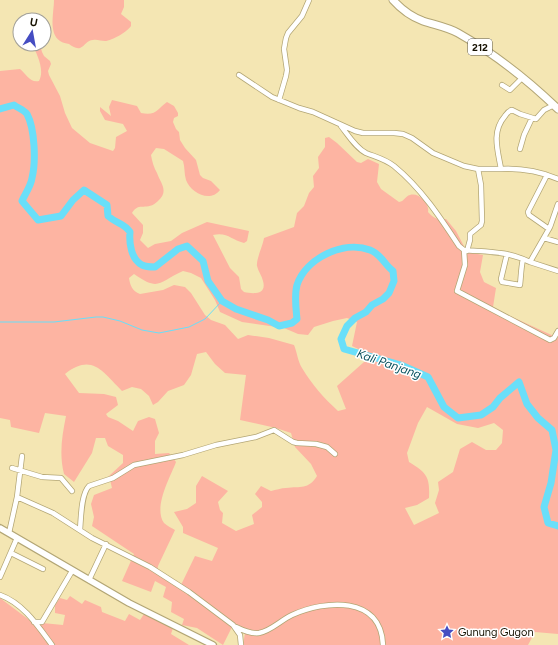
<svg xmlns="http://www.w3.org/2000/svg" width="558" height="645" viewBox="0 0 558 645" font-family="Figtree,sans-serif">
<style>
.green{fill:#fdb4a2;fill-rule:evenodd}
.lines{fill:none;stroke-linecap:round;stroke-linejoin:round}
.stream{stroke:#69dff9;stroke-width:1}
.river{stroke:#69dff9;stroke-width:7}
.minor-casing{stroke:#b3a675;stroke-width:6}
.tertiary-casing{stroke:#b3a675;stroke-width:8}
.primary-casing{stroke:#b3a675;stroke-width:9}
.minor{stroke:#fff;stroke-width:4.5}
.tertiary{stroke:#fff;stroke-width:5.5}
.primary{stroke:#fff;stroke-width:7}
.labels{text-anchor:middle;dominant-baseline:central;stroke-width:3;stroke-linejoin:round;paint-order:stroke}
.shield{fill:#fff;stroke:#5c584d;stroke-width:1}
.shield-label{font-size:10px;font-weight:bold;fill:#161101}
.poi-label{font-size:11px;fill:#161101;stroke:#fff;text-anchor:start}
.water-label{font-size:12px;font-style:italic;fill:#07515e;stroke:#fff}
</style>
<rect width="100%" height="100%" fill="#f4e6b3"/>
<path class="green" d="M54 0H124V7L121 14 131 22V26C128 31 112 41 105 41 101 41 97 39 93 40 87 40 85 46 80 48 76 49 72 46 69 44 66 43 63 43 60 41 48 33 54 12 54 0Z
M32 44H40L42 52 44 56 50 61 51 64 48 71 49 75 60 96 65 113 72 128 90 143 113 151 115 148 116 137 127 131 123 124 105 120 100 111V107L111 116 109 107 112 100 137 106 141 113C157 116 157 109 167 102L174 106 178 113V116L174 118 173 122 176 129 179 132 180 140 185 148 196 160 200 175 203 178 211 181 220 190C210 203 191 193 186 180 184 174 185 167 183 161L164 149 156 148 151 155C152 161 154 168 157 173 161 184 169 191 158 201 147 212 139 201 132 213L143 225V233L140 240 148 248 155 244 171 241 182 233 207 222 249 231 247 241 244 243C231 240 228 232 213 235L230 268 239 277 241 289 244 292C253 294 267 295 263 281 262 276 258 271 257 266 256 260 263 245 264 238L294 227 297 213 304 206 309 193 314 187 313 176 319 168 318 157 325 147V138L329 137 337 143 357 162 361 163 368 159 379 164 377 182 381 189 399 202C405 201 405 196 410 195 418 192 430 203 428 212 434 219 437 219 446 219L456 231 467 252 483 255 480 272 484 282 496 288 493 307 506 314 558 338V634L535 632 528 645H243L245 633 232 627 223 645 197 628 182 625 184 619 171 612 172 602 163 597 166 587 155 581 151 592 122 581 134 554 92 526 94 517 91 504 94 495 112 488 109 476 123 463V455L108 446 105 438H96L92 453 74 482 64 474C59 454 62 436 66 416L45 413 39 433 11 427 10 420 0 418V71L20 69C26 74 30 83 39 81 45 70 37 54 32 44ZM183 271 191 273 201 278 215 300 220 312 242 322 284 328 298 334 308 335 314 327 333 321 347 318 357 322 352 346 373 356 364 362 337 386 346 409 338 411C323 397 313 386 302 368 298 362 297 352 294 345L269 338 248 335 238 339 225 325 211 320 205 315 191 293 185 287 174 285 163 290 140 294C132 291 130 285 129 278L134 274C160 292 158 282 183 271ZM206 352 215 364 225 373 246 375 240 420 276 428 291 433 295 447 311 464 317 476C308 490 301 486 286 488 281 488 276 490 271 491L261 486 255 494 262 502V507L252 515 254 524 236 531 222 523 223 513 220 510 218 502 228 491 202 476 196 486V503L187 509 174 512 183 527V533L218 548 212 561 195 556 181 585 157 572 158 566 175 530C172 528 167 526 164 523 153 507 170 478 176 462L169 453 155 454V441L159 433 155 419 149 417 138 421 133 431 118 421 108 417 106 414 118 405 116 397 104 394 79 393 65 374C92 353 102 371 122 391L132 387 141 389 149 396 153 405 158 402 168 391 184 385 191 375 197 354ZM427 407 457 424 478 428 494 423 503 430 502 443 496 450H486L472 442 460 449 453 472 438 482 439 490 435 503 439 513 414 525 405 508 417 505 429 498C430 477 427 473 409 462L407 453 418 423Z
M70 596 82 604 85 600 101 607 102 612 125 621 129 614 140 620 144 614 173 628 171 634 189 645H0V598L32 622 63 625 65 615 55 613V605L60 598 67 600Z"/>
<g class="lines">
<path class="stream" d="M0 322H54L96 317H103L120 321 142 330 159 333 189 327 205 319 222 301"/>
<path class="river" d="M0 109 14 105C18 108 24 110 27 114 35 129 36 162 32 178 31 186 25 194 22 201L38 220 61 216 73 200 84 190 107 205 108 216C117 224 124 223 130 232 129 243 131 259 142 265 146 267 151 267 155 267L178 249 187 246 203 261 208 281 222 301 236 309 268 320 279 326 292 323 297 319C296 308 294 296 297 285 306 258 344 240 370 250 381 254 384 264 393 271L394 281 389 293 383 299 372 305 366 312 355 318 347 326 341 339 344 349 401 365 428 377 444 407 458 418 481 415 493 407 500 398 519 382 527 404 538 418 552 430 556 450 551 483 544 507 548 523 558 526"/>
<defs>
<path id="minor" d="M239 75 272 97 299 108 313 112 355 131 363 133H394L403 134 412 138 433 153 464 166 478 169H501
M502 85 510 90 523 77
M279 100 286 76 287 70 284 49 286 38 288 33 302 16 309 0
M554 105 544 110 536 119 520 114 512 110C508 111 507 113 505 116 491 132 498 151 501 169 521 168 539 171 558 179
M341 126C348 135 356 148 366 153 376 157 385 159 394 166 421 188 440 217 459 246L464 250
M520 149 524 135 532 118
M547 175 528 212 529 215 549 229
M558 204 550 227 530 262 558 271
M544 238 558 242
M467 251 470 240V234L481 225 482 221 481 185 478 169
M507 254 501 279 502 282 520 285C521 276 521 268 523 259
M530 262C507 251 489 252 464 250L465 265 457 291 550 340 554 338 558 331
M12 468 42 477 61 478 72 491
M17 497 53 513 92 538 150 567 189 592 233 625 240 635 241 645
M80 530C81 518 81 494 89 486L113 478 134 465 183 455 216 445 256 437 274 430 293 442 297 443 316 444 327 447 335 454
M9 533 17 497 22 456
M11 553 43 569
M0 577 17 538
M89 580 106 544
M0 595C23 603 38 626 52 645
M34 622H42L72 571
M236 627C244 631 251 634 259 633 271 631 281 620 292 615 325 600 381 595 383 645"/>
<path id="tertiary" d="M0 528 129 603 213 645"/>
<path id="primary" d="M393 0C401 9 412 17 423 21 435 25 447 27 458 33 495 54 528 80 558 109"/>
</defs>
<use href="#minor" class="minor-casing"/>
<use href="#tertiary" class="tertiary-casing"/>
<use href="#primary" class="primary-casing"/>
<use href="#minor" class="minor"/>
<use href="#tertiary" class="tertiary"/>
<use href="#primary" class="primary"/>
</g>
<defs>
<symbol id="sight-bare" viewBox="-9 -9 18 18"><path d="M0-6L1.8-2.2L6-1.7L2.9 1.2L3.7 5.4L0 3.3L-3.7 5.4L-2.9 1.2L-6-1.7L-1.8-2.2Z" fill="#454dc2" stroke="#fff" stroke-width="2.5" paint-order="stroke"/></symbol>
</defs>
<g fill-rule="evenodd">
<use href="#sight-bare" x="437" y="622" width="20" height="20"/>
</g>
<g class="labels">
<rect class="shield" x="468" y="39" width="24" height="16" rx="3"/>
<g class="shield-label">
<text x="480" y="47">212</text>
</g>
<g class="poi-label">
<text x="458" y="632">Gunung Gugon</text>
</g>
<g class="water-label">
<text transform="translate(389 364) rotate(19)">Kali Panjang</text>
</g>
</g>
<g transform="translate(32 32) rotate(11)"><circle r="19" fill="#ffffff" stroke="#a2a099"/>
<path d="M0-3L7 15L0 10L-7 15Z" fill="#454dc2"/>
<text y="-6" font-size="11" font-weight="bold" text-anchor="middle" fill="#161101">U</text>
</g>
</svg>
